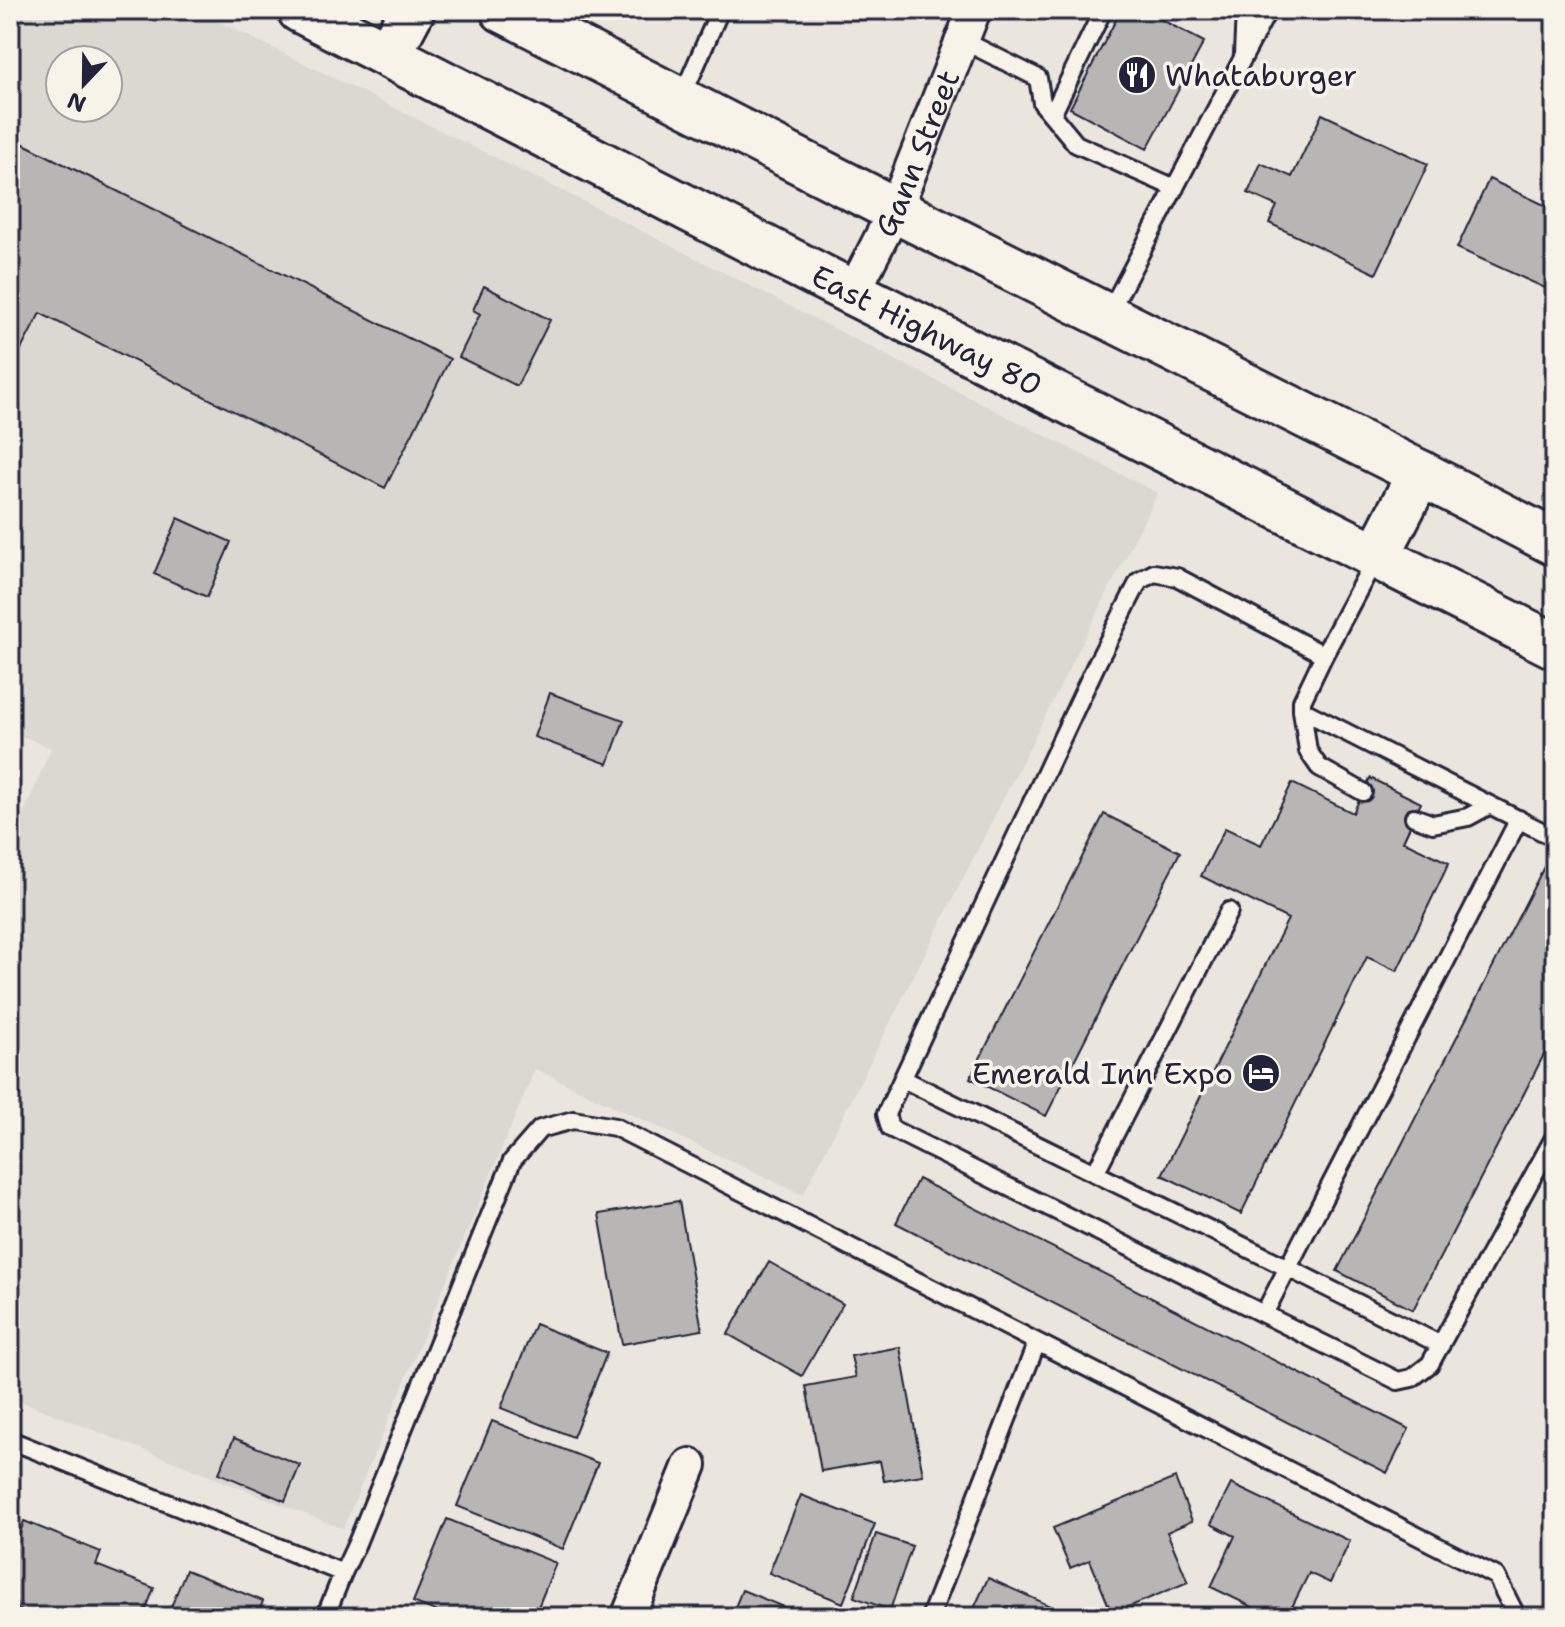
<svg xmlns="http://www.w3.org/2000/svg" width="1565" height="1627" viewBox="0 0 1565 1627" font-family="'Shantell Sans',sans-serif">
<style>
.built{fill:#dbd8d2;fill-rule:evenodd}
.building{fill:#b8b6b5;stroke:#22223b;stroke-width:2}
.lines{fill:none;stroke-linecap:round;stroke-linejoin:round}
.lane-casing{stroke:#22223b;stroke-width:22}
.street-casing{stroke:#22223b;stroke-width:38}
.primary-casing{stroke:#22223b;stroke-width:50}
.lane{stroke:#f7f3e8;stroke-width:16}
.street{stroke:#f7f3e8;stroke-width:32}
.primary{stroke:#f7f3e8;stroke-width:44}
.labels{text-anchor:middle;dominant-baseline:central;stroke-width:7;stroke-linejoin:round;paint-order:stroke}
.poi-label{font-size:30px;fill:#22223b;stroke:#f7f3e8;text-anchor:start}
.street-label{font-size:30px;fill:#22223b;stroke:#f7f3e8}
</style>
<rect width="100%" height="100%" fill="#eae6de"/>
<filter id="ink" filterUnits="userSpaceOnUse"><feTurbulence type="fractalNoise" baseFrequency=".0125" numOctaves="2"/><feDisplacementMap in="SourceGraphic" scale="16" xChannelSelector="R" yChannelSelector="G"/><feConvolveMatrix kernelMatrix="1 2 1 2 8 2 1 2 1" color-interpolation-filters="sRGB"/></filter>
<g filter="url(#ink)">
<path class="built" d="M10 10H196L569 194 1158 493 803 1195 535 1069 343 1529 10 1397V846L51 748 10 731ZM60 60H108V108H60Z"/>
<path class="building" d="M1121 10H1143L1204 42 1147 149 1070 108Z
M1322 114 1428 164 1376 274 1269 223 1277 206 1248 193 1261 163 1292 177Z
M14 139 450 359 385 488 40 313 14 363 10 361V147Z
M1489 179 1555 210 1554 292 1457 248Z
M484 286 550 320 517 386 459 357 480 314 473 310Z
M178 518 231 542 207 597 154 574Z
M550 693 624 720 608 764 534 737Z
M1370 778 1421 803 1403 841 1449 863 1397 971 1367 957 1241 1214 1162 1175 1288 919 1201 876 1225 828 1261 845 1292 783 1353 813Z
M1104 814 1180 852 1046 1116 970 1078Z
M1548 859 1555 863V1033L1413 1310 1337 1271Z
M918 1179 1409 1429 1387 1473 896 1223Z
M679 1201 702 1330 622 1344 599 1214Z
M769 1262 843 1304 802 1376 728 1334Z
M535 1324 607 1353 573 1437 501 1408Z
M900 1347 923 1475 884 1481 880 1461 821 1471 806 1386 856 1377 851 1356Z
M492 1421 598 1463 563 1549 457 1506Z
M234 1438 300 1465 285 1501 219 1473Z
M1175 1478 1192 1521 1167 1532 1188 1582 1112 1614 1090 1560 1070 1568 1053 1528Z
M1231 1484 1350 1541 1330 1583 1309 1573 1287 1617H1273L1211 1587 1235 1536 1211 1524Z
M801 1495 875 1524 843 1603 769 1573Z
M447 1519 556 1563 534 1617H450L413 1602Z
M24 1521 101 1552 96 1565 154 1588 143 1617H37L10 1606V1529L20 1533Z
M876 1534 912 1546 890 1610 854 1597Z
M186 1570 263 1601 257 1617H167Z
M988 1578 1075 1617H970Z
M742 1590 808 1617H731Z"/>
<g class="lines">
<defs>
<path id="lane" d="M962 40 1038 78 1042 103 1076 144 1175 188
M1243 54 1245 10
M681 99 720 10
M1052 115 1103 10
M1108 315 1268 10
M1376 557 1324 655 1177 577 1154 573 1139 581 1097 663 886 1114 890 1128 1398 1381 1412 1378 1430 1364 1555 1136
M1324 655 1302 701V710L1555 838
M1302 710 1308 751 1319 767 1363 792
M1414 817 1433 824 1468 817 1490 805
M903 1079 1288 1268 1441 1345
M1095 1173 1229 911
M1264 1314 1519 819
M10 1440 343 1573 325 1617
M343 1573 357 1543 512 1161 540 1129 573 1120 615 1127 1496 1576 1517 1617
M930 1617 1037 1342"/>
<g id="street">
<path id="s1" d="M853 293 895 210 974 10"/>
<path d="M628 1617 690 1465"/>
</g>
<g id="primary">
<path id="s2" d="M300 10 853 293 1555 646"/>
<path d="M503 10 895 210 1420 473 1555 543"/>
<path d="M388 55 412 10"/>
<path d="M1377 556 1420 473"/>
</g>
</defs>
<use href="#lane" class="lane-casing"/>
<use href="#street" class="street-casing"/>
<use href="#primary" class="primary-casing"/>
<use href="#lane" class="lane"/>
<use href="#street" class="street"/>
<use href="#primary" class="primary"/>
</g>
</g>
<defs>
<symbol id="restaurant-disc" viewBox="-11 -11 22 22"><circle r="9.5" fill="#22223b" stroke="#f7f3e8"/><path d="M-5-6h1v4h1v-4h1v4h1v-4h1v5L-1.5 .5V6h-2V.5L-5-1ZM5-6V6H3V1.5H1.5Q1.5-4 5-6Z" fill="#fff"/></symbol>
<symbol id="hotel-disc" viewBox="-11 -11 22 22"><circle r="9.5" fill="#22223b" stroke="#f7f3e8"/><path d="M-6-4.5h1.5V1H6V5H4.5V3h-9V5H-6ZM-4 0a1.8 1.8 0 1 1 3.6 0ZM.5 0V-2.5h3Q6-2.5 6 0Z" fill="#fff"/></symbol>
</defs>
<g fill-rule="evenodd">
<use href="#restaurant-disc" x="1115" y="53" width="44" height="44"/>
<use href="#hotel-disc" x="1239" y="1051" width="44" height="44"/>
</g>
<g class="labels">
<g class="poi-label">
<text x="1165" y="75">Whataburger</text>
<text x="1233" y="1073" text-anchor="end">Emerald Inn Expo</text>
</g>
<g class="street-label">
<text stroke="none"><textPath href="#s1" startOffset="154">Gann Street</textPath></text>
<text stroke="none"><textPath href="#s2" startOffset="704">East Highway 80</textPath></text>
</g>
</g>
<rect width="1565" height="1627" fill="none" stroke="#f7f3e8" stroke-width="40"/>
<rect x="20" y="20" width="1525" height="1587" fill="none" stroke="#22223b" stroke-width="3" filter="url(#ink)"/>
<g transform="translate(84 84) rotate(202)"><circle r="38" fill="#f7f3e8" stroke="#a29fa3" stroke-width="2"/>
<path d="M0-6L14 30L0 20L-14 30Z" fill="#22223b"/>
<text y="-12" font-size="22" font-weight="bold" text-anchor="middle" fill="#22223b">N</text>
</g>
</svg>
